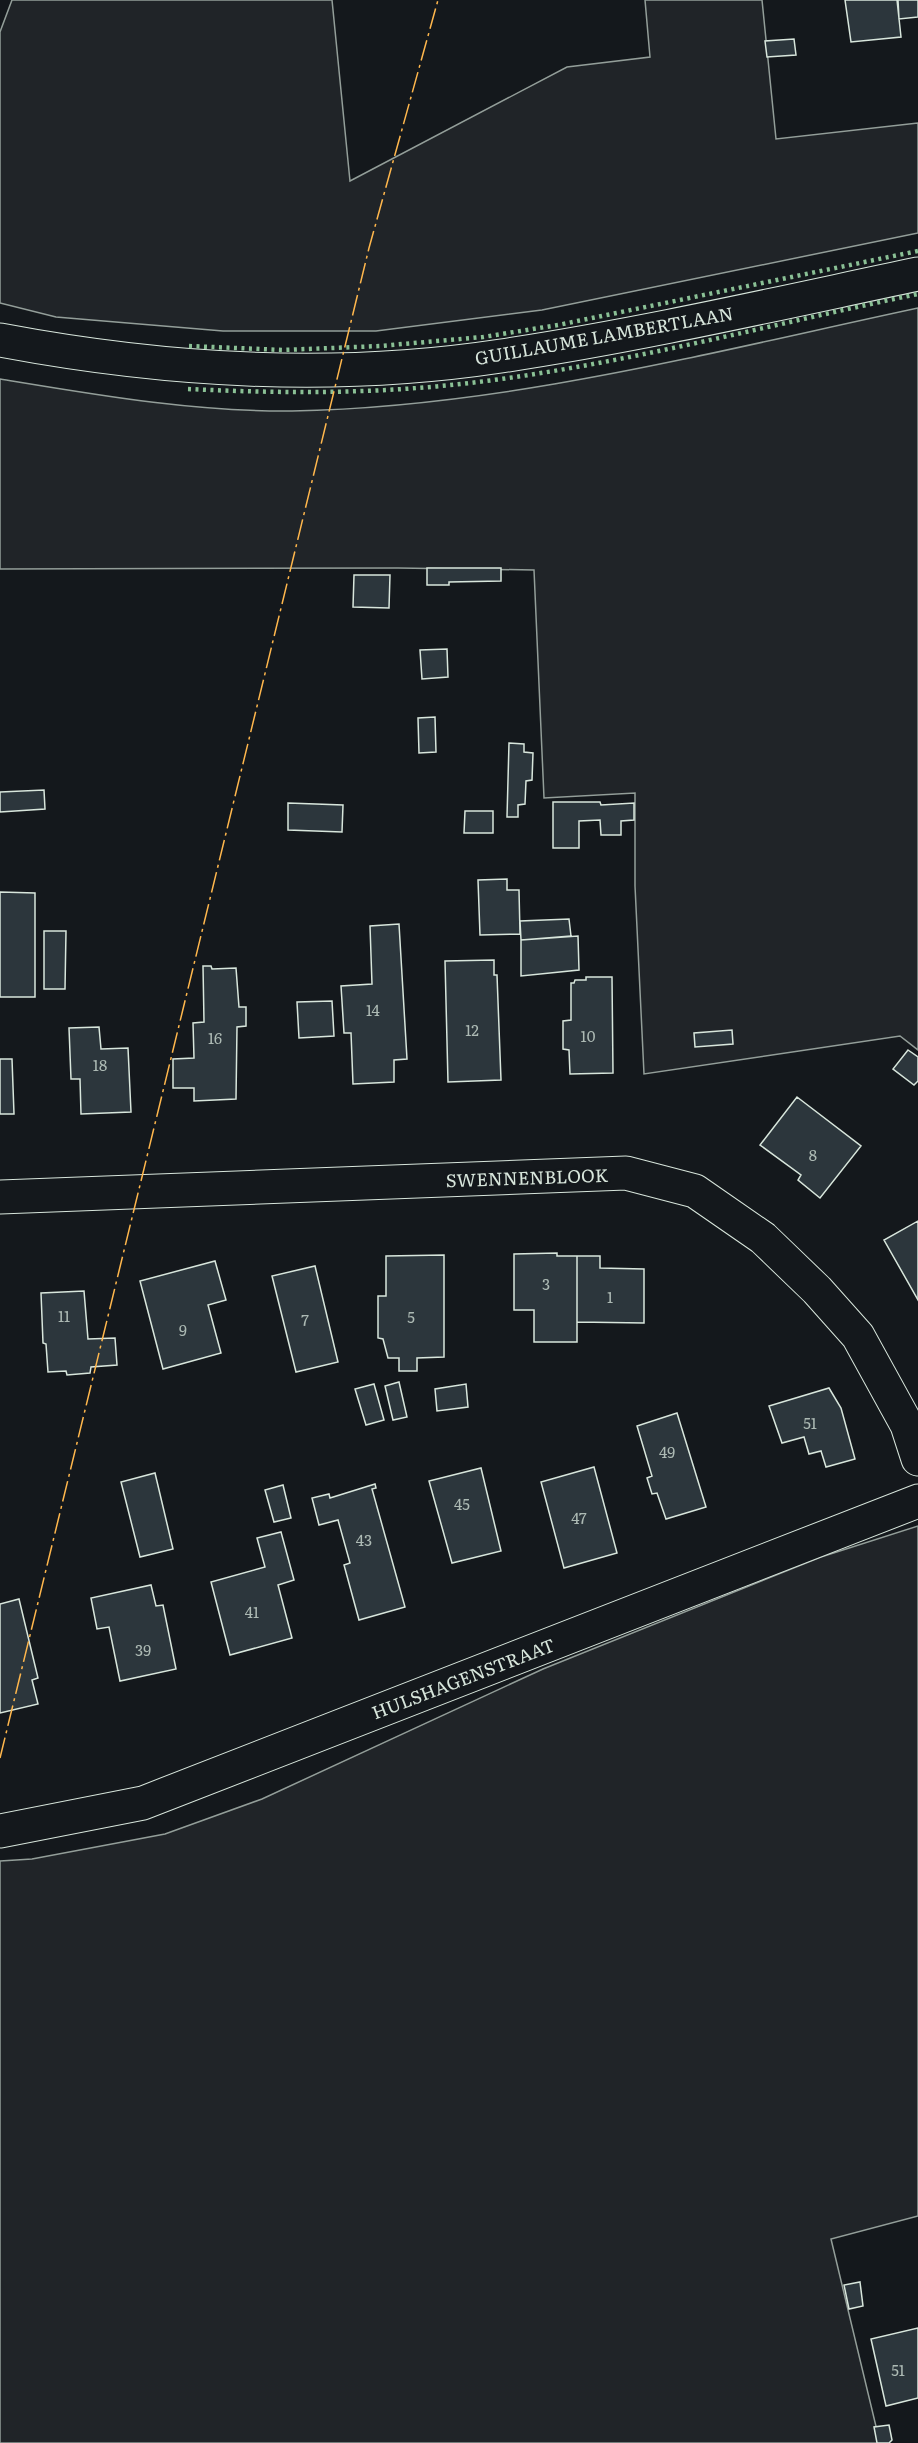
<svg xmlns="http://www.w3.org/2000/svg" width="918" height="2443" viewBox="0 0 918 2443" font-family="Literata,serif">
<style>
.green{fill:#202428;stroke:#939e99;stroke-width:1.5}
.building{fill:#2c363c;stroke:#d8e6dc;stroke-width:1.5}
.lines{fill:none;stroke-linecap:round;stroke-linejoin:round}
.street-casing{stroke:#d8e6dc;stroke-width:35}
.secondary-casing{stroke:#d8e6dc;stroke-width:35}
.street{stroke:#14181c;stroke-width:33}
.secondary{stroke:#14181c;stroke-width:33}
.hedge{stroke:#8ac095;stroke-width:4.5;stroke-dasharray:3 4.5;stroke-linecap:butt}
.power{stroke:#ffb74d;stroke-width:1.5;stroke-dasharray:21 4.5 3 4.5;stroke-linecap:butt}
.labels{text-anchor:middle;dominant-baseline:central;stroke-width:4.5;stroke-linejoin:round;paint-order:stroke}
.number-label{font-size:15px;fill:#adbab4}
.street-label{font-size:18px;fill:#d8e6dc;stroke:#14181c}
</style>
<rect width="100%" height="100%" fill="#14181c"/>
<path class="green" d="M12 0H332L350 181 567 67 650 57 645 0H762L776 139 918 123V233L542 310 376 331H223L56 317 0 303V32Z
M918 308V1050L900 1036 644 1074 635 886V793L544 798 534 570 398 568 0 569V379C97 395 194 412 292 411 504 407 712 352 918 308Z
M918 1526V2216L831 2239 880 2443H0V1861L32 1859 165 1834 262 1799 543 1669 821 1557Z"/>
<path class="building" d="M845 0H897L901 37 851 42Z
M898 0H918V17L899 19Z
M794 39 796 55 767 57 765 41Z
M427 568H501V581L449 582V585H427Z
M354 575H390L389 608 353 607Z
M447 649 448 677 422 679 420 650Z
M435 717 436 752 419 753 418 718Z
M509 743 524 744V752L533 753 532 780 526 781 525 804 518 805V817H507Z
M44 790 45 809 0 812V792Z
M553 802H600L601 805 634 803V820L621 821V835H601L600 820 579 821V848H553Z
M288 803 343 805 342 832 288 830Z
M465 811H493V833H464Z
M507 879V890H519L520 934 480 935 478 880Z
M0 892 35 893V997H0Z
M569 919 571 936 521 940 520 921Z
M399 924 407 1059 394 1060V1082L353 1084 351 1033H344L341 986 372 984 370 926Z
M44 931H66L65 989H44Z
M578 936 579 970 521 976V940Z
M494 960V975H497L501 1080 448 1082 445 961Z
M203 966H211L212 969 236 968 239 1007H246V1026L237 1027 236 1099 194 1101V1088H173V1059L194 1058 193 1023 204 1022Z
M586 977H612L613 1073 570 1074 569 1050 563 1049V1021L571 1020V983H574L575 980H586Z
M332 1001 334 1036 299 1038 297 1002Z
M99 1027 101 1049 128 1048 131 1112 81 1114 80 1079H71L69 1028Z
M732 1030 733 1044 695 1047 694 1033Z
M908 1050 918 1057V1081L914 1085 893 1069Z
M0 1059H12L14 1114H0Z
M797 1097 861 1146 820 1198 798 1180 801 1175 760 1145Z
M918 1221V1300L884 1240Z
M557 1253V1256H577V1342H534V1310H514V1254Z
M444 1255V1357L417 1358V1371H399V1358H388L383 1339 378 1338V1296H386V1256Z
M577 1256H600V1268L644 1269V1323L577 1322Z
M215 1261 226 1300 208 1305 221 1353 163 1369 140 1281Z
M315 1266 338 1362 296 1372 272 1276Z
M84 1291 88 1339 115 1338 117 1365 91 1367 90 1373 67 1375 66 1371 48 1372 46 1344 43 1343 41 1293Z
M399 1382 407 1417 393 1420 385 1386Z
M374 1384 384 1420 366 1425 355 1389Z
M466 1384 468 1407 437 1411 435 1389Z
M829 1388 841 1408 855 1459 826 1467 821 1451 809 1454 804 1437 782 1443 769 1406Z
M677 1413 706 1507 666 1519 657 1493 652 1494 647 1478 652 1476 637 1426Z
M594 1467 617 1553 564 1568 541 1482Z
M481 1468 501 1551 452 1563 429 1481Z
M155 1473 173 1549 140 1557 121 1482Z
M375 1484 376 1488 372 1489 405 1607 359 1620 344 1565 350 1563 338 1520 319 1525 312 1498 329 1494 330 1498Z
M283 1485 291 1518 274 1522 265 1490Z
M281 1532 294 1580 278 1585 292 1638 230 1655 211 1582 265 1567 257 1538Z
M151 1585 156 1606 163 1605 176 1669 120 1681 109 1627 97 1629 91 1598Z
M19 1599 38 1678 32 1680 38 1704 0 1713V1604Z
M860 2282 863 2306 849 2309 844 2285Z
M918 2328V2398L886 2406 871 2339Z
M889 2425 892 2440 889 2443H877L874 2427Z"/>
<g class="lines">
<defs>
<path id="street" d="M0 1197 626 1173 695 1191 763 1238 817 1290 858 1336 907 1425 918 1459
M0 1831 143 1803 918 1501"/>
<path id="secondary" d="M0 340C164 371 336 381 501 356 641 335 780 303 918 274"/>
</defs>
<use href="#street" class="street-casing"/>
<use href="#secondary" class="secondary-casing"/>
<use href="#street" class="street"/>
<use href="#secondary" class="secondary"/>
<path class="hedge" d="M189 346 283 350 380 346 483 337 558 325 918 251
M188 389C272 393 357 394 441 386 600 371 762 326 918 294"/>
<path class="power" d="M0 1758 369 248 438 0"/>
</g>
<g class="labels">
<g class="number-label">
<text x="373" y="1009">14</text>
<text x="472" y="1029">12</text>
<text x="588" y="1035">10</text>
<text x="215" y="1037">16</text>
<text x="100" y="1064">18</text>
<text x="813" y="1154">8</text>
<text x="546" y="1283">3</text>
<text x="610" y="1296">1</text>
<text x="64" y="1315">11</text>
<text x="411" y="1316">5</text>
<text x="305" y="1319">7</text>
<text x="183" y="1329">9</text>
<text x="810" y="1422">51</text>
<text x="667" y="1451">49</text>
<text x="462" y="1503">45</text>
<text x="579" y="1517">47</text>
<text x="364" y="1539">43</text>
<text x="252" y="1611">41</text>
<text x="143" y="1649">39</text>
<text x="898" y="2369">51</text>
</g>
<g class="street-label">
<text transform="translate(604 335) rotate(-10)">GUILLAUME LAMBERTLAAN</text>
<text transform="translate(527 1177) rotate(-2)">SWENNENBLOOK</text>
<text transform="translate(463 1678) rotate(-21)">HULSHAGENSTRAAT</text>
</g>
</g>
</svg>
